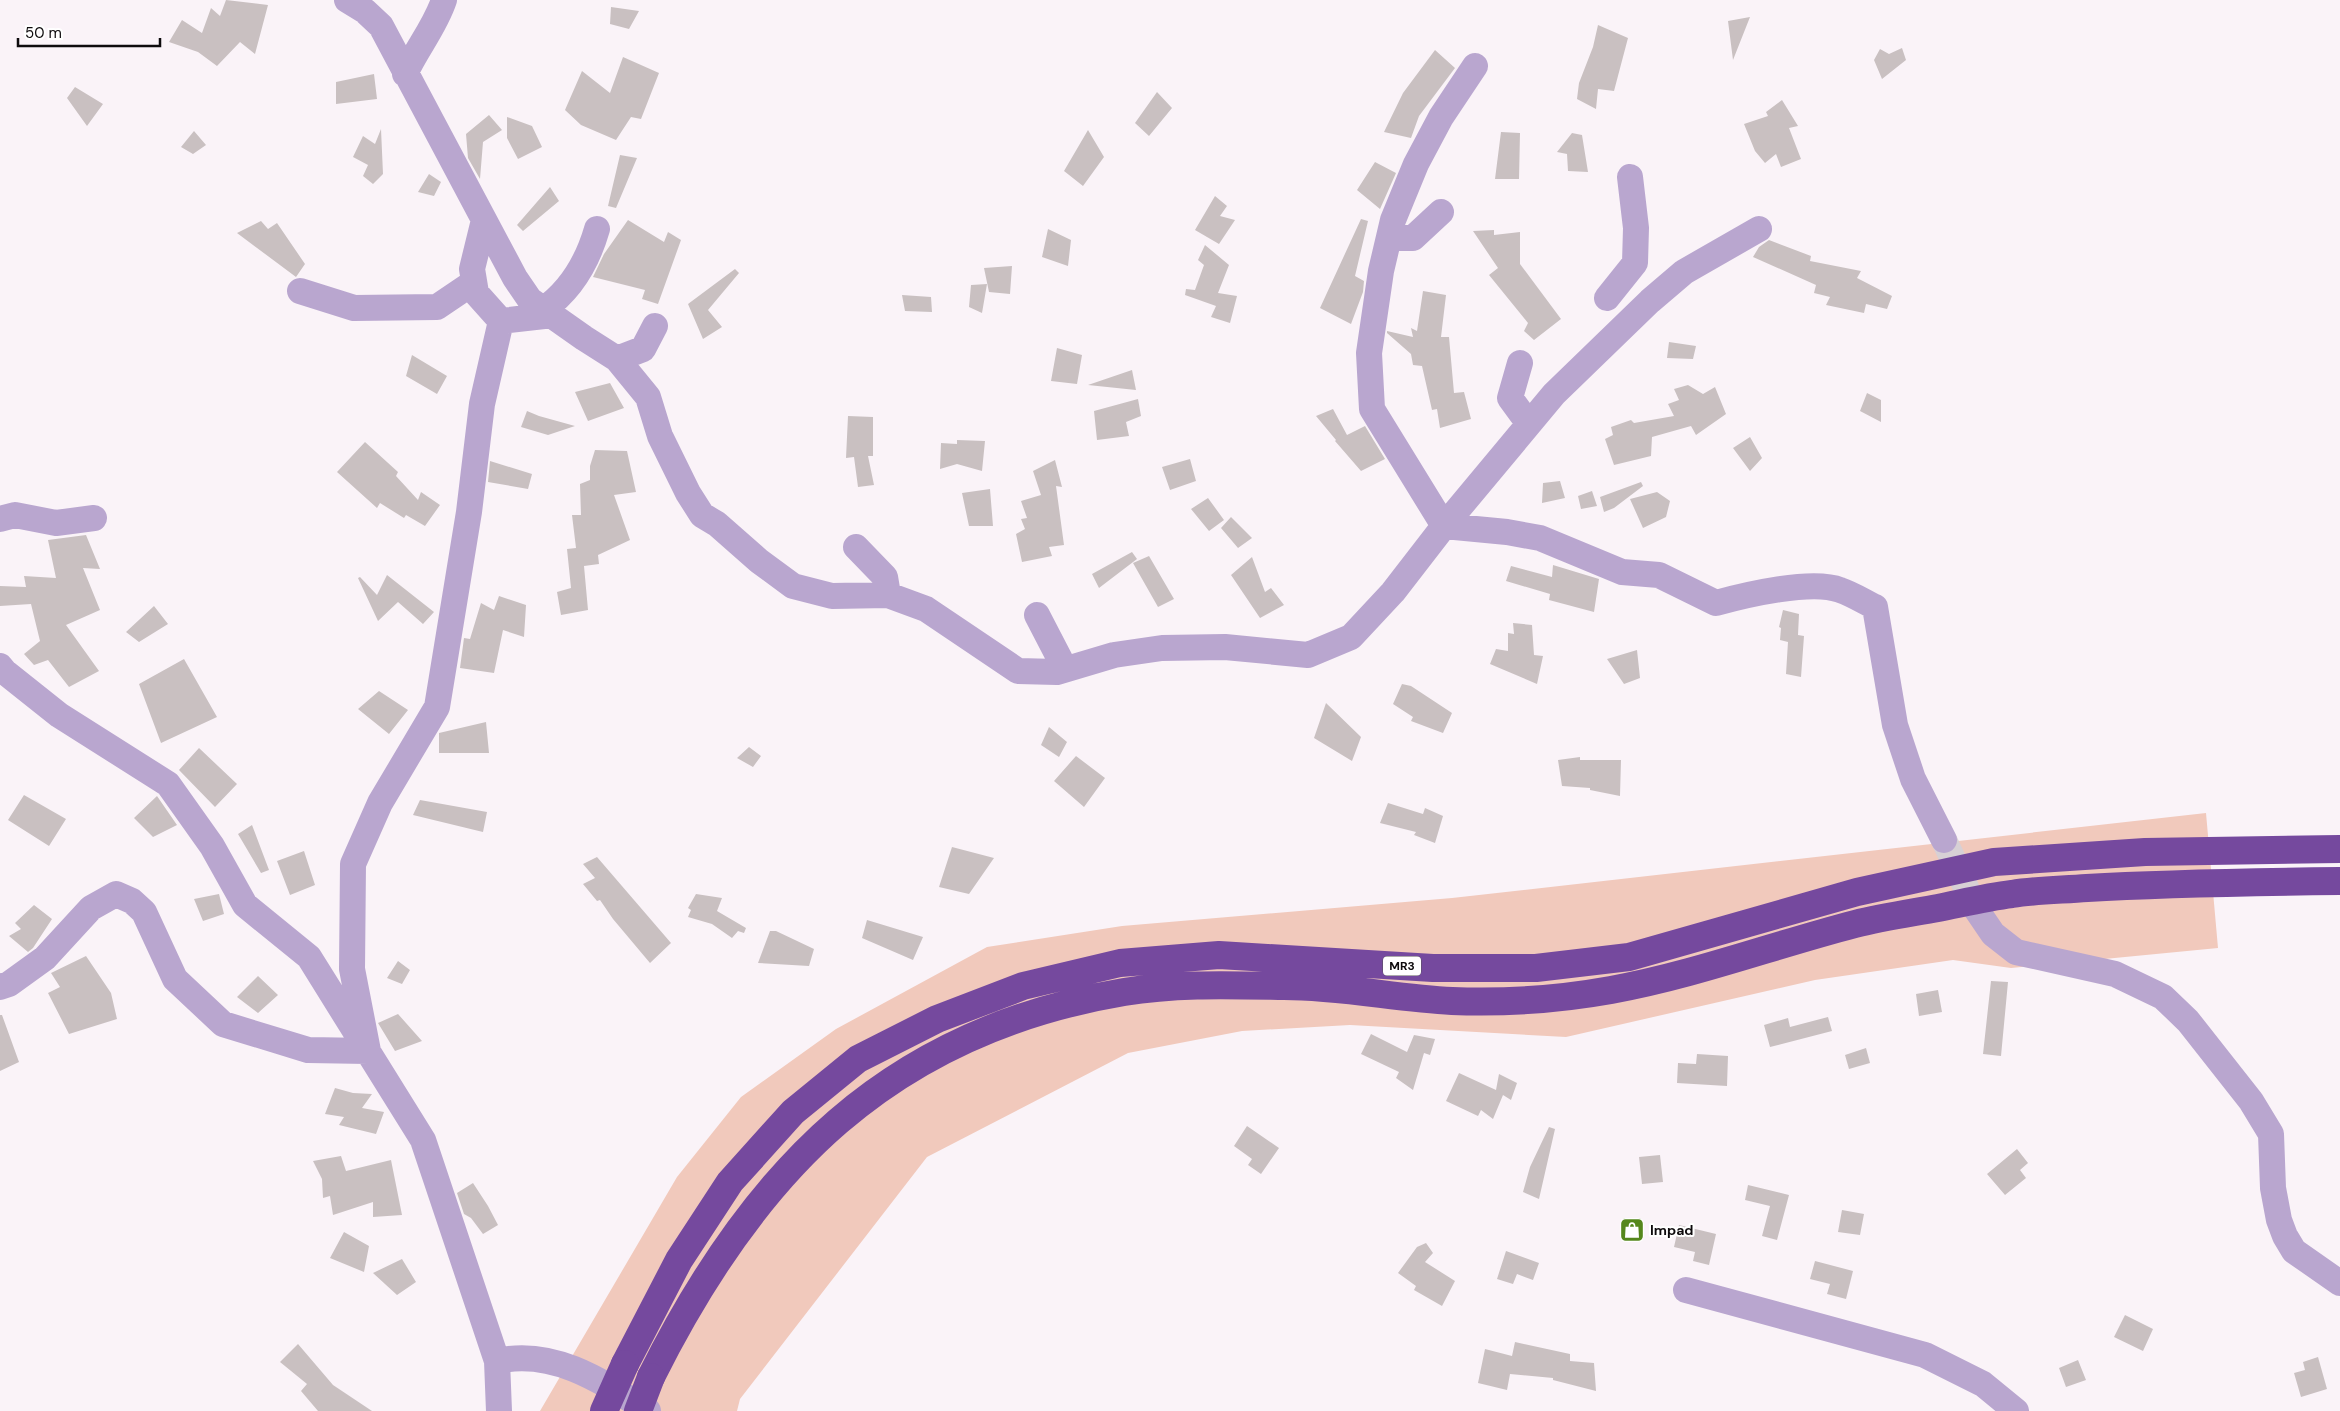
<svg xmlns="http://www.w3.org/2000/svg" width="2340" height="1411" viewBox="0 0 2340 1411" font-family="'DM Sans',sans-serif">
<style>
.green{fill:#f1c9bc}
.building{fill:#c9c0c1}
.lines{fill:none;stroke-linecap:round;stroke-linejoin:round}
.minor-tunnel{stroke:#d7d0d5;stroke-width:26;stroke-dasharray:26 13;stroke-linecap:butt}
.minor{stroke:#b9a6cf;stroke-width:26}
.highway{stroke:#75499e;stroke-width:28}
.highway-bridge{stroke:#75499e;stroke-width:28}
.labels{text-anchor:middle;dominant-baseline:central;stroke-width:4;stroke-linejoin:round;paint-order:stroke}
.shield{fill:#fff;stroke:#565456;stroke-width:1}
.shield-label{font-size:12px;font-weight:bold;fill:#0e0b0d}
.poi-label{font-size:14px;font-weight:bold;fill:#0e0b0d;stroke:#fff;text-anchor:start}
</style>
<rect width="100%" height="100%" fill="#faf3f8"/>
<path class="green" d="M2206 813 2218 948 2011 968 1953 960 1815 980 1566 1037 1350 1025 1242 1031 1128 1053 927 1157 740 1399 737 1411H540L677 1177 741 1097 836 1029 987 947 1122 926 1452 898Z"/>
<path class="building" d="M226 0 268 5 255 54 240 42 217 66 198 52 169 42 182 20 202 33 211 8 220 16Z
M611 7 639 11 629 29 610 24Z
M1750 17 1733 60 1728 21Z
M1598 25 1628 38 1614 91 1598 89 1596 109 1577 99 1579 83 1593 47Z
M1902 48 1906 60 1882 79 1874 60 1880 49 1889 54Z
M1435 50 1455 68 1419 116 1411 138 1384 132 1403 93Z
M623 57 659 73 641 119 631 117 616 140 581 125 565 110 582 71 610 93Z
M374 74 377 99 336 104V82Z
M75 87 103 104 87 126 67 98Z
M1157 92 1172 108 1149 136 1135 123Z
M1782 100 1798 126 1789 128 1801 159 1781 167 1776 154 1765 163 1755 151 1744 124 1768 116 1766 112Z
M489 115 502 130 483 142 480 179 468 158 466 134Z
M507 117 532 126 542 147 518 159 507 138Z
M381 129 383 174 373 184 363 176 368 165 353 157 363 136 375 144Z
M1088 130 1104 157 1083 186 1064 171Z
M194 131 206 145 193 154 181 147Z
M1501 132 1520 133 1519 179H1495Z
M1572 133 1582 135 1588 172 1568 171 1567 154 1557 152Z
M620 155 637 158 616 208 608 206Z
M1375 162 1396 173 1380 209 1357 190Z
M429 174 441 182 434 196 418 192Z
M550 187 559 201 523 231 517 225Z
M1215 196 1227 206 1220 216 1235 220 1219 244 1195 230Z
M1361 219 1368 221 1355 276 1364 281 1363 292 1351 324 1320 308Z
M628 220 664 242 668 232 681 240 658 304 642 299 645 290 593 277 604 254Z
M261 221 268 229 277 223 305 264 296 277 237 233Z
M1048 229 1071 240 1068 266 1042 257Z
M1494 230V235L1520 232V264L1561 319 1534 340 1524 331 1528 323 1489 275 1498 268 1473 231Z
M1769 240 1811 256 1810 261 1861 271 1857 278 1892 296 1887 309 1866 304 1864 313 1826 305 1830 297 1814 293 1816 285 1753 257 1759 247Z
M1205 245 1229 265 1218 293 1237 296 1230 323 1211 317 1216 306 1185 295 1186 289 1195 290 1204 265 1198 260Z
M1012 266 1010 294 989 292 984 268Z
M735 269 739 273 708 310 722 327 703 339 688 304Z
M987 284 982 313 969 307 971 285Z
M1423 291 1446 295 1441 337H1449L1454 393 1464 392 1471 419 1440 428 1437 409 1432 410 1422 366 1413 365 1411 354 1387 333V331L1413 337 1411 328 1417 331Z
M902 295 931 297 932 312 905 311Z
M1669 342 1696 346 1693 359 1667 358Z
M1057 348 1082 355 1077 384 1051 381Z
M412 355 447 376 437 394 406 376Z
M1132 370 1136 390 1088 385Z
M610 383 624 408 588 421 575 392Z
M1688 385 1703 394 1715 387 1726 414 1696 435 1691 426 1652 437 1651 456 1614 465 1605 439 1613 435 1611 427 1631 420 1634 423 1674 416 1668 404 1679 400 1674 389Z
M1867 393 1881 400V422L1860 411Z
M1138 399 1141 416 1126 422 1129 436 1097 440 1094 411Z
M1333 409 1347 435 1365 426 1385 459 1361 471 1335 441 1336 440 1316 416Z
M527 411 539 416 575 426 548 435 521 427Z
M848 416 873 417V456H868L874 485 858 487 854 457 846 458Z
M1750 437 1762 458 1750 471 1733 448Z
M957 440 985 441 982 471 957 464 940 469 941 443 957 444Z
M365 442 398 472 396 476 418 500 421 492 440 505 425 526 406 515 404 518 380 503 377 508 337 472Z
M595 450 627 451 636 492 614 495 630 540 598 555 599 564 584 566 588 610 561 615 557 592 571 588 567 549 576 548 572 515H581L580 484 590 480V466Z
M1190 459 1196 481 1170 490 1162 467Z
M1055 460 1062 487 1056 486 1064 545 1049 547 1052 556 1022 562 1016 534 1025 529 1021 519 1027 518 1021 501 1041 495 1033 471Z
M490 461 532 474 528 489 488 482Z
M1560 481 1565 498 1542 503 1543 483Z
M1641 482 1643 486 1614 508 1604 512 1600 497Z
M990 489 993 526H969L962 493Z
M1592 491 1597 506 1581 509 1578 496Z
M1657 492 1670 501 1666 517 1643 528 1630 499Z
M1208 498 1224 520 1209 531 1191 509Z
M1231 517 1252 538 1238 548 1221 528Z
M86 535 100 569 83 568 100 610 66 625 99 671 69 687 48 660 34 665 24 654 40 641 31 604 0 606V586L26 587 24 576 56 578 48 540Z
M1132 552 1137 559 1099 588 1092 574Z
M1149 556 1174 599 1158 607 1133 563Z
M1252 557 1265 592 1271 588 1284 605 1260 618 1231 575Z
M1553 565 1599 579 1594 612 1549 600 1550 594 1506 581 1511 566 1552 577Z
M387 575 434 612 423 624 398 602 378 621 358 578 360 577 377 595Z
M499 596 526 605 524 637 503 630 494 673 460 668 464 638 470 639 481 603 494 610Z
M154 606 168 624 139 642 126 632Z
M1783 610 1799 614 1798 635 1804 636 1801 677 1786 674 1788 642 1780 640 1781 628 1779 627Z
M1513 623 1532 625 1534 655 1543 656 1537 684 1490 664 1496 649 1508 651V633L1514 634Z
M1637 650 1640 678 1624 684 1607 659Z
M184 659 217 717 161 743 139 684Z
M1402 684 1411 686 1452 713 1443 733 1411 721 1413 717 1393 704Z
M379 691 408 710 389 734 358 709Z
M1326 703 1361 737 1352 761 1314 738Z
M486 722 489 753H439V733Z
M1049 727 1067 742 1059 757 1041 745Z
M749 747 761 756 753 767 737 758Z
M199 748 237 784 215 807 179 770Z
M1076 756 1105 778 1084 807 1054 781Z
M1580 757V760H1621L1620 796 1590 790V788L1562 786 1558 760Z
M24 795 66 819 49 846 8 820Z
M157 796 177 825 153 837 134 818Z
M420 800 487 812 483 832 413 815Z
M1388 803 1423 814 1425 808 1443 816 1435 843 1414 835 1416 832 1380 823Z
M252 825 269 870 261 873 238 834Z
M952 847 994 858 969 894 939 887Z
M304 851 315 885 290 895 277 861Z
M597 857 671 943 650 963 613 919 600 900 597 901 583 884 595 878 583 864Z
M219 894 224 914 203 921 194 899Z
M696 894 722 898 717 911 746 928 744 933 738 931 732 938 712 924 688 917 691 910 688 908Z
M34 905 52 919 33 948 28 952 9 936 21 929 15 923Z
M867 920 923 937 913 960 862 938Z
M770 931H776L814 949 809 966 758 963Z
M86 956 111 993 117 1019 69 1034 48 993 60 987 51 973Z
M398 961 410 970 402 984 387 978Z
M258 976 278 995 258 1013 237 997Z
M1991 981 2008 982 2001 1056 1983 1054Z
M1938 990 1942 1012 1919 1016 1916 994Z
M398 1014 422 1041 395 1051 378 1023Z
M0 1015H2L19 1062 0 1071Z
M1828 1017 1832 1031 1770 1047 1764 1025 1788 1018 1790 1027Z
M1371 1034 1407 1052 1414 1035 1435 1039 1430 1055 1424 1053 1413 1090 1396 1078 1399 1072 1361 1054Z
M1866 1048 1870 1063 1849 1069 1845 1055Z
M1697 1054 1728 1056 1727 1086 1677 1083 1678 1063 1696 1064Z
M1459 1073 1496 1090 1499 1074 1517 1083 1511 1100 1503 1095 1493 1119 1481 1110 1478 1116 1446 1101Z
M335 1088 353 1093 372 1094 362 1108 384 1112 376 1134 339 1125 344 1117 325 1114Z
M1247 1126 1279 1148 1261 1174 1248 1165 1252 1159 1234 1146Z
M1549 1127 1555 1129 1539 1199 1523 1192 1530 1167Z
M2017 1149 2028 1163 2020 1170 2026 1178 2005 1195 1987 1174Z
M1660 1155 1663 1182 1642 1184 1639 1157Z
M341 1156 346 1171 391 1160 402 1215 373 1217V1202L333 1215 330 1196 323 1198 322 1179 313 1161Z
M473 1183 488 1206 498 1225 483 1234 471 1218 464 1214 457 1193Z
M1748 1185 1789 1195 1777 1240 1762 1236 1770 1206 1745 1200Z
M1842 1210 1864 1214 1860 1235 1838 1232Z
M1679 1225 1716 1234 1709 1265 1693 1261 1695 1252 1674 1247Z
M344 1232 369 1246 364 1272 330 1258Z
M1426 1243 1433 1253 1425 1262 1455 1281 1442 1306 1414 1290 1416 1286 1398 1273 1417 1247Z
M1506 1251 1539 1263 1533 1280 1517 1274 1513 1284 1497 1279Z
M402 1259 416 1282 397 1295 373 1273Z
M1815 1261 1853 1271 1846 1299 1827 1294 1830 1284 1810 1279Z
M2125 1315 2153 1329 2143 1351 2114 1337Z
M1515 1342 1570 1354V1361L1594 1363 1596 1391 1553 1380V1378L1510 1374 1507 1390 1478 1383 1485 1349 1512 1356Z
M298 1344 333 1385 372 1411H318L301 1391 307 1384 280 1362Z
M2318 1357 2327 1389 2301 1397 2294 1373 2305 1370 2303 1362Z
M2078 1360 2086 1380 2066 1387 2059 1368Z"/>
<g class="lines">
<path class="minor-tunnel" d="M1944 840 1976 909"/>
<path class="minor" d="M347 0 365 11 381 26 515 278 530 300 584 338 617 359 648 397 660 436 688 493 702 515 717 524 759 561 793 586 832 596 888 595 926 609 1018 671 1057 672 1114 655 1162 648 1225 647 1308 655 1351 637 1393 592 1444 526 1554 394 1650 301 1684 272 1759 229
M1475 66 1441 117 1416 164 1393 220 1381 271 1369 353 1372 409 1444 526 1507 532 1540 538 1622 572 1659 575 1716 603C1745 595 1812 579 1840 590 1852 594 1863 601 1875 607L1895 725 1913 779 1944 840
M405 74C417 48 435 27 444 0
M484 220 472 269 476 293 501 321
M1389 238H1413L1441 212
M300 291 354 308 437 307 474 282
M1607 298 1635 263 1636 228 1630 177
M544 309C571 290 588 260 597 229
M617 359 643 349 655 326
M1520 363 1510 398 1529 424
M0 519 15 515 56 523 94 518
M856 547 885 577 888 595
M1037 615 1065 669
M0 666 5 672 59 715 168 784 212 846 245 905 309 957 423 1140 497 1361 499 1411
M1976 909 1993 934 2016 952 2115 974 2163 997 2188 1021 2251 1101 2271 1134 2273 1188 2279 1220 2285 1236 2294 1251 2340 1283
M0 987 9 984 45 958 91 908 116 894 132 901 144 912 175 979 223 1024 308 1050 368 1051 352 969 353 864 380 803 437 707 469 512 482 404 501 321 553 315
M1686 1290 1925 1355 1983 1384 2016 1411
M497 1361C554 1348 603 1382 648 1411"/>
<path class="highway" d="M625 1364 679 1260 730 1182 793 1112 858 1059 937 1019 1023 986 1120 963 1219 955 1433 968H1536L1629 957 1857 892 1994 862 2145 852 2340 849
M651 1377C754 1170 889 1031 1124 992 1176 983 1231 985 1284 986 1340 986 1396 998 1452 1001 1502 1003 1561 999 1611 990 1694 975 1774 945 1855 924 1883 917 1911 913 1938 908 1963 903 1987 897 2012 894 2036 890 2062 890 2087 888 2171 883 2255 882 2340 881"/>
<path class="highway-bridge" d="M604 1411 625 1364
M638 1411 651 1377"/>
</g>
<defs>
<symbol id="shop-square" viewBox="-11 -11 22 22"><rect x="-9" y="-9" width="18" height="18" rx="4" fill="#55871c" stroke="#fff"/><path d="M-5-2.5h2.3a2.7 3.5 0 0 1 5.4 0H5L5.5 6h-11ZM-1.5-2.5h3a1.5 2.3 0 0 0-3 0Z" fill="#fff"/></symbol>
</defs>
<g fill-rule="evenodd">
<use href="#shop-square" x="1618" y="1216" width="28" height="28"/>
</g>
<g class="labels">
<rect class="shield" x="1383" y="956.5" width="38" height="19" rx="4"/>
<g class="shield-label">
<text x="1402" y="966">MR3</text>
</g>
<g class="poi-label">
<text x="1650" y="1230">Impad</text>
</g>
</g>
<path d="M18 38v8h142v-8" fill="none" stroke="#0e0b0d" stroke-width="2.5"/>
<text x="25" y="38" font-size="15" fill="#0e0b0d" stroke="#ffffff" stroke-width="4" paint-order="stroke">50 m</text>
</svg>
